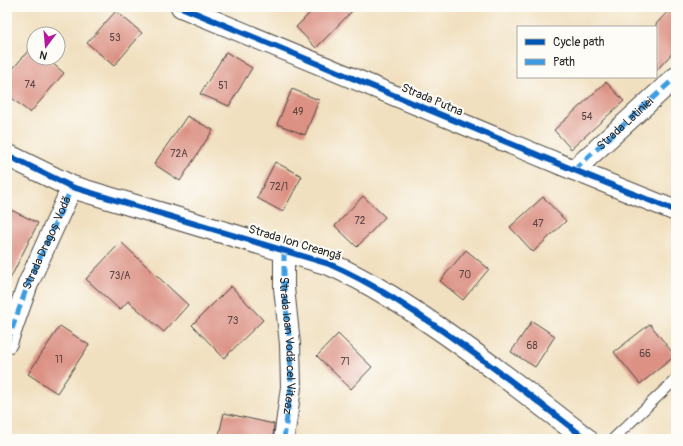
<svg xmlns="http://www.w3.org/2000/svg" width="683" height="446" viewBox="0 0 683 446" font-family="Pangolin,sans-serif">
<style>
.building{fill:#dc9184}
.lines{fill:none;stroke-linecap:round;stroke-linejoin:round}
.lane-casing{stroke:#494641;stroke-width:12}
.street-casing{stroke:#494641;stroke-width:22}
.secondary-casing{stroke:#494641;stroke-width:24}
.lane{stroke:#fff;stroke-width:10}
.street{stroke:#fff;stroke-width:20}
.secondary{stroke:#fff;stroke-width:22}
.quiet{stroke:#3d9ce1;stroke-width:5;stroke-dasharray:10 5;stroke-linecap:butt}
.cycleway-casing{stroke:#fdfcf7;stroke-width:8}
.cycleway{stroke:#0057b8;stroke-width:6}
.labels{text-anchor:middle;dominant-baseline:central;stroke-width:4;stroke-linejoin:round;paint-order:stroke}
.number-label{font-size:10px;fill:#574441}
.street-label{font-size:12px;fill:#2b2b2b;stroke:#fdfcf7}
</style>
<rect width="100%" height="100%" fill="#fdfcf7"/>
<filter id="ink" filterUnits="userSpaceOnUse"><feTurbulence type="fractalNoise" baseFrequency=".025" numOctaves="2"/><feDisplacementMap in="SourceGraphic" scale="8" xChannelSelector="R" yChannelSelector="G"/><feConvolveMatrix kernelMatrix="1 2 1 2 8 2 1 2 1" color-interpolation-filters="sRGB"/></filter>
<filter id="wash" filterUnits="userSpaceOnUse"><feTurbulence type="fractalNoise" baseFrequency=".012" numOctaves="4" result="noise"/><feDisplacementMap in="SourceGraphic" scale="16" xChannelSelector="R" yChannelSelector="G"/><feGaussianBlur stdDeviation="0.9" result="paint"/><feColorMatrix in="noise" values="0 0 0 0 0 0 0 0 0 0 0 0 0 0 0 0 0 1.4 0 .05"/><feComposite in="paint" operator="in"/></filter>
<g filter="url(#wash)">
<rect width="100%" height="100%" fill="#f1e0c0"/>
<g id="blocks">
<path class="building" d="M316 7H356L316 48 296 27Z
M672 7H676V49L656 71V24Z
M116 11 142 33 114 66 87 43Z
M32 46 34 48V58H46L64 73 30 113 7 94V76Z
M226 52 252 68 229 106 200 94Z
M606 82 624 101 571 149 554 130Z
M292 89 319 100 305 135 277 124Z
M187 116 213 130 180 181 154 164Z
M275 162 302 176 283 212 257 198Z
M363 196 385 217 357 247 335 226Z
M543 197 566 221 533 252 510 227Z
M7 208 38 223 7 285Z
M121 242 188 305 164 332 128 301 120 310 86 279Z
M466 250 489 269 463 300 440 281Z
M231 286 263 320 224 358 192 325Z
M532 321 555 336 535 367 511 352Z
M650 324 675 356 640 384 614 352Z
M60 326 89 345 57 393 28 374Z
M338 334 372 367 351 389 317 356Z
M224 413 274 424 273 439H218Z"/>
</g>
</g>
<g filter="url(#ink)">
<use href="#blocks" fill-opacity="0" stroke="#494641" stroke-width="1"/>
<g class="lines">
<defs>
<path id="lane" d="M613 439 676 379"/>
<g id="street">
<path d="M181 7 574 170 676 211"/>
<path id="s1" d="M574 170 676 77"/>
<path id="s2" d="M284 251V288L290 344 291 387 284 439"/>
<path id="s3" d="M7 343 28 284 72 187"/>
</g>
<path id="secondary" d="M7 155 72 187 329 264C371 282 409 308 447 334 495 368 540 403 586 439"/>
</defs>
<use href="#lane" class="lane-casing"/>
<use href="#street" class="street-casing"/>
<use href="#secondary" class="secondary-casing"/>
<use href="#lane" class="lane"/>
<use href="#street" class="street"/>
<use href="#secondary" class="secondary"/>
<path class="quiet" d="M574 170 676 77
M284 251V288L290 344 291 387 284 439
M7 343 28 284 72 187"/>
<defs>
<path id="cycleway" d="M181 7 574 170 676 211
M7 155 72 187 329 264C371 282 409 308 447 334 495 368 540 403 586 439"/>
</defs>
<use href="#cycleway" class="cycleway-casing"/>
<use href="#cycleway" class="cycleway"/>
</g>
</g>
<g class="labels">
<g class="number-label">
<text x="115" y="38">53</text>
<text x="30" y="85">74</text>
<text x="223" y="86">51</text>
<text x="298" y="112">49</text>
<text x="587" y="117">54</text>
<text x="179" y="154">72A</text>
<text x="279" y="187">72/1</text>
<text x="360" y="221">72</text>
<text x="538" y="224">47</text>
<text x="465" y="275">70</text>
<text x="120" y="276">73/A</text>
<text x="233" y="321">73</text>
<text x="532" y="346">68</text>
<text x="645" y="354">66</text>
<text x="59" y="360">11</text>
<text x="345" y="362">71</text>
</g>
<g class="street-label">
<text transform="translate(432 100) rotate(23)">Strada Putna</text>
<text stroke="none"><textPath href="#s1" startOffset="69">Strada Latiniei</textPath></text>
<text stroke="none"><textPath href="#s3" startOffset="108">Strada Dragoș Vodă</textPath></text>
<text transform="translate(295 243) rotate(17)">Strada Ion Creangă</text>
<text stroke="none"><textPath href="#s2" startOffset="95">Strada Ioan Vodă cel Viteaz</textPath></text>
</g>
</g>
<rect width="683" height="446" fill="none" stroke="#fdfcf7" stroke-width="24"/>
<rect x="517" y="26" width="140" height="52" fill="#fdfcf7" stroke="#a9a8a5"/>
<rect x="525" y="39" width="20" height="6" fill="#0057b8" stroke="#a9a8a5"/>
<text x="553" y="46" font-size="12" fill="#2b2b2b">Cycle path</text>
<rect x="525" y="59" width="20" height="6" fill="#3d9ce1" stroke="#a9a8a5"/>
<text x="553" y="66" font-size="12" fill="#2b2b2b">Path</text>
<g transform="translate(46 46) rotate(196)"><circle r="19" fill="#fdfcf7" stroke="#a9a8a5"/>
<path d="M0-3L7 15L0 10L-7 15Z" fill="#b5179e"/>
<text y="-6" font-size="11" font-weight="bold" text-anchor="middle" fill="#2b2b2b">N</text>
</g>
</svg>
